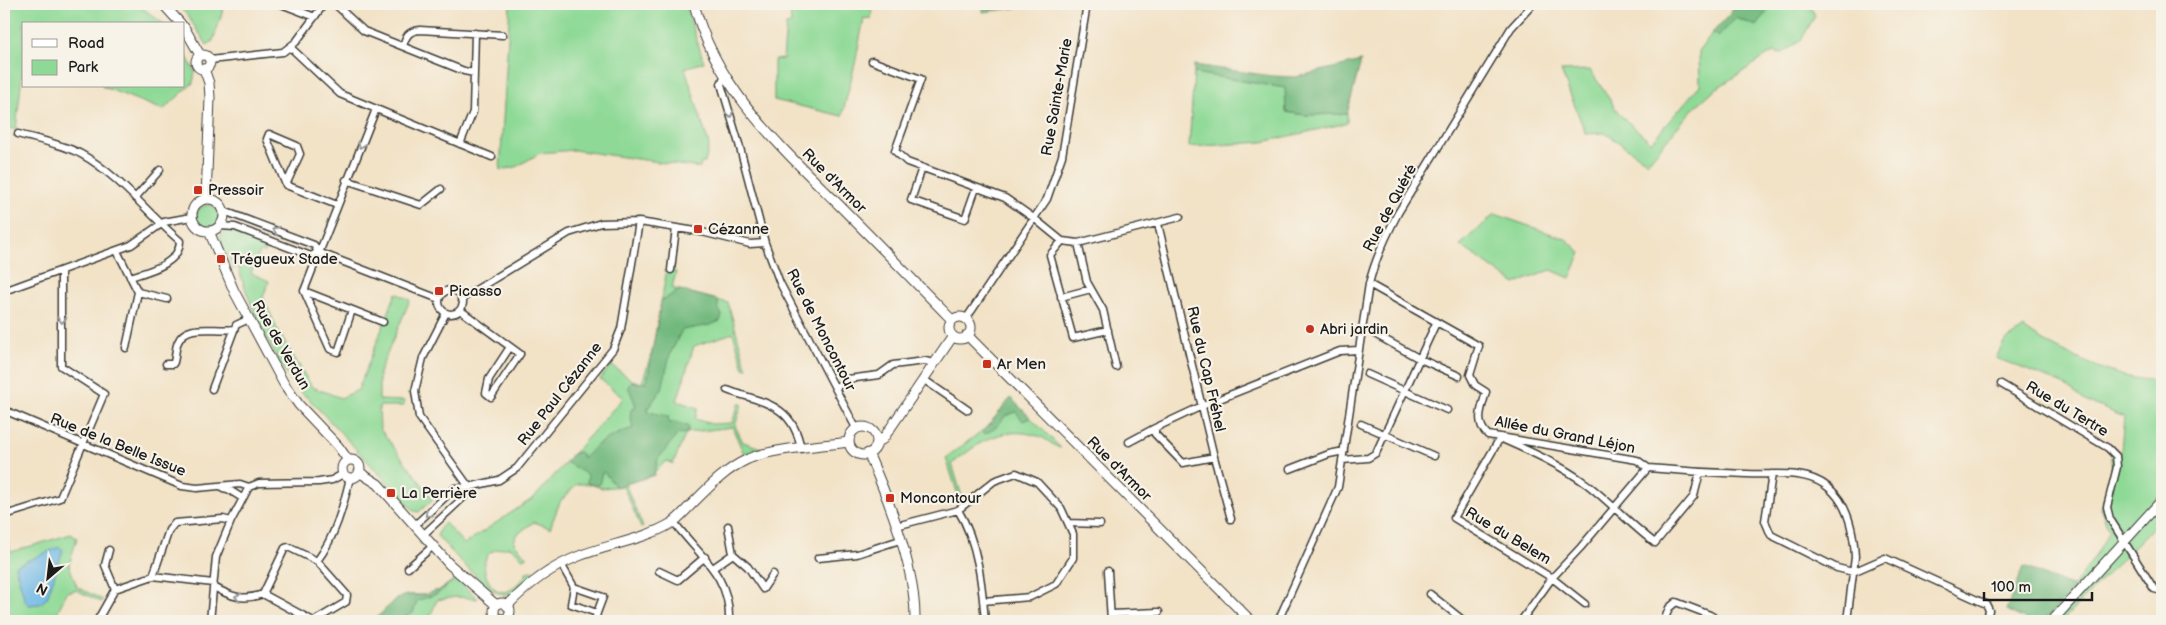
<svg xmlns="http://www.w3.org/2000/svg" width="2166" height="625" viewBox="0 0 2166 625" font-family="'Balsamiq Sans',sans-serif">
<style>
.green{fill:#8dd995;stroke:#547a58}
.forest{fill:#72b97e;stroke:#476a4d}
.water{fill:#6db8e6;stroke:#446a81}
.lines{fill:none;stroke-linecap:round;stroke-linejoin:round}
.street-casing{stroke:#3c3a36;stroke-width:9}
.secondary-casing{stroke:#3c3a36;stroke-width:11}
.street{stroke:#fff;stroke-width:6}
.secondary{stroke:#fff;stroke-width:9}
.oneway{stroke:#999}
.poi-dot{fill:#c8321e;stroke:#f7f3e8;stroke-width:2}
.labels{text-anchor:middle;dominant-baseline:central;stroke-width:4.5;stroke-linejoin:round;paint-order:stroke}
.street-label{font-size:15px;fill:#1c1c1c;stroke:#f7f3e8}
.poi-label{font-size:15px;fill:#1c1c1c;stroke:#f7f3e8;text-anchor:start}
</style>
<rect width="100%" height="100%" fill="#f7f3e8"/>
<filter id="ink" filterUnits="userSpaceOnUse"><feTurbulence type="fractalNoise" baseFrequency=".02" numOctaves="2"/><feDisplacementMap in="SourceGraphic" scale="10" xChannelSelector="R" yChannelSelector="G"/><feConvolveMatrix kernelMatrix="1 2 1 2 8 2 1 2 1" color-interpolation-filters="sRGB"/></filter>
<filter id="wash" filterUnits="userSpaceOnUse"><feTurbulence type="fractalNoise" baseFrequency=".0096" numOctaves="4" result="noise"/><feDisplacementMap in="SourceGraphic" scale="20" xChannelSelector="R" yChannelSelector="G"/><feGaussianBlur stdDeviation="1.12" result="paint"/><feColorMatrix in="noise" values="0 0 0 0 0 0 0 0 0 0 0 0 0 0 0 0 0 1.4 0 .05"/><feComposite in="paint" operator="in"/></filter>
<g filter="url(#wash)">
<rect width="100%" height="100%" fill="#f2e2c6"/>
<path class="green" d="M4 4H137L164 24H24V57L16 130 4 126Z
M176 4H225L213 41 207 45 187 15Z
M510 4H685L704 62 685 68 709 145 705 163H701L700 168 574 150 540 153 516 167 500 170Z
M790 4H873L871 19 864 18 855 64 842 116 774 100V60L783 59 786 25 791 24Z
M1772 4H1810L1815 16 1801 40 1781 54 1773 52 1714 90 1692 110 1648 162 1605 133 1586 134 1561 71 1590 70 1620 115 1651 142 1700 85 1699 51 1712 33 1718 36 1736 18 1757 26Z
M184 51 195 72 193 83 163 110 101 86H184Z
M1194 73 1286 88V112L1305 115 1347 114V123L1263 142 1189 147Z
M196 217a12 12 0 1 1 24 0a12 12 0 1 1-24 0Z
M1495 214 1566 239 1581 253 1570 278 1551 270 1515 284 1460 245Z
M228 229 263 241 261 246 267 248 265 253 260 252 251 273 269 281 263 297 277 329 312 387 341 398 358 390 396 293 410 300 379 373V400L404 401V406H379L380 429 433 499 419 512 414 511 309 399C283 383 245 297 238 265L234 269 227 254H223L220 235Z
M667 269 676 272 672 288 728 303 747 369 744 368 733 333 694 346 677 401 698 408 695 419 712 424 732 423 739 403 742 404 735 426 743 442 761 448 744 454 732 427 686 433 673 464 666 461 654 473V475L625 484 643 527 641 528 623 486 602 488 590 484H577L560 502 550 528 534 522 516 535 514 543 527 557 523 558 510 547C505 548 496 549 491 552 476 562 489 597 508 591 514 589 520 580 526 576V572L533 571 534 574 532 578 512 595 498 593 489 587 467 568 437 536 440 528 445 523 464 544 535 497 623 398 600 379 611 365 632 380 642 383 652 352Z
M2024 328C2044 345 2098 369 2124 376 2137 379 2150 380 2162 382V522L2160 520 2062 621H2043C2070 591 2091 567 2109 531L2101 509 2112 471 2111 457 2121 451 2124 417 2085 401 2063 384 1996 358 2004 342Z
M1011 398 1061 448C1054 447 1048 440 1041 437 1003 424 979 442 952 464L963 500 960 501 946 458 987 427Z
M4 530 11 552 71 534 77 538 69 565 77 587 103 600 101 602 76 590 67 592 53 621H4Z
M456 579 478 599 457 597 437 600 430 617 433 619 432 621H372C385 613 392 598 407 595 412 594 417 595 423 595 429 595 431 590 438 591Z"/>
<path class="forest" d="M983 4H1045L983 12Z
M1736 4H1772L1757 26 1736 18 1718 37 1712 33 1729 15Z
M1361 61 1347 114 1305 115 1286 112 1285 88 1194 73V65L1272 76 1296 77Z
M680 290 718 300V308L722 315 720 321 710 325 682 330 670 354 662 389 648 408V412L668 416 669 423 675 422 688 426V433L678 434 658 459 654 475 616 487 604 472 601 474V483L596 486 587 483 588 475 566 462 571 455 578 452 582 454 583 458C588 455 592 449 597 445 609 437 621 432 633 428L630 415 631 410 636 406 628 386 632 381 638 383 647 382 661 301Z
M1011 398 1031 418 1023 421 1016 412 1005 416C999 425 995 429 985 434L982 433Z
M2024 567 2074 587 2043 621H2028L2006 610Z
M454 580 437 594 417 601 413 613 397 621H372C385 613 392 598 407 595 412 594 417 596 423 595 429 595 431 590 438 591Z"/>
<path class="water" d="M59 547 63 550 47 598 40 604 29 605 25 601 15 566Z"/>
</g>
<g filter="url(#ink)">
<g class="lines">
<defs>
<path id="street" d="M281 4 315 17
M335 4 364 31 464 71 474 73
M403 46C406 36 408 31 420 30L503 35
M290 47 340 94 492 157
M210 60 283 52 296 42 324 4
M872 61 921 79 895 151 907 162 1005 198 1035 219 1062 241 1078 243 1180 217
M724 77 721 84 739 144 765 243 780 283 856 428
M376 109 304 291 383 322
M18 134C39 140 62 144 81 154 119 175 147 213 180 241 180 264 149 271 130 277
M460 144 473 112 475 33
M922 168 911 200 965 219 976 188
M346 180 421 205 441 189
M286 185 300 154 297 146 269 134 267 139 286 185 337 205
M135 198 160 170
M224 211 314 245 318 252 439 299
M1158 224 1214 457 1231 519
M220 226 235 227 311 256 318 252
M1062 241 1050 255 1073 338 1108 330
M1078 243 1087 282 1103 310 1116 367
M117 251 138 292 126 348
M671 270 676 228
M1369 284 1479 346 1470 375 1475 385 1486 392C1482 408 1474 422 1488 435L1637 460 1648 468
M439 302a12 12 0 1 1 24 0a12 12 0 1 1-24 0Z
M4 291 131 245 164 222 191 217
M304 291 330 349 338 352 352 310
M138 292 167 299
M1061 297 1091 289
M461 299 569 233 601 223 639 222 702 232 750 244 765 243
M460 310 520 354 491 397 486 393 489 379 510 347
M446 313 423 358 415 391 419 417 469 487 499 480 517 468 613 349 621 329 639 222
M966 319 1047 199 1062 156 1087 4
M1373 333 1420 359 1459 376
M166 364H173L174 362C176 355 175 348 178 342 186 322 216 332 234 329
M1367 374 1447 410
M923 379 968 410
M2001 384 2108 448 2116 456 2117 467 2107 507 2110 519 2154 589 2162 591
M835 388 848 379 879 375 893 365 925 361 934 363
M212 389 236 325 249 319
M727 390C764 403 793 404 801 449
M4 410 182 486 197 488 240 484 249 487 259 483 319 482 332 480 343 474
M1361 424 1434 456
M1129 442 1155 428
M1214 457 1183 463 1155 434V428L1202 406 1340 351 1358 350
M1342 460 1368 458 1376 453 1436 323
M1290 469 1329 454 1344 451
M1772 474 1765 521 1771 535 1837 568 1853 572 1885 558 1986 604 1989 610 1988 615 1983 621
M223 488 228 489 242 498
M958 510 994 481 1016 473 1037 482 1061 508 1073 534V558L1056 584 1030 597 983 601
M4 511 5 515 60 498 104 394 61 366V271
M674 522C698 555 731 575 729 621
M1068 523 1100 524
M415 525 455 488 469 487 465 496 423 535
M728 526 733 554
M896 526 958 510C978 542 982 585 985 621
M109 550 105 565 115 589
M818 558 857 554 900 540
M317 561C335 537 343 507 350 478
M561 564 574 587 571 604 597 613 595 621
M408 568 433 546
M713 568 733 554 748 567 763 589 773 574
M659 571 678 580 705 557
M1108 571 1111 621
M153 576 213 583
M214 587C231 597 244 601 263 594
M574 587 603 597 597 613
M1430 594 1464 621
M1585 604 1552 578 1454 518 1500 438C1530 451 1561 465 1588 485 1611 503 1631 525 1655 543L1694 496 1700 472
M1111 614 1159 612
M1665 619 1669 608 1676 602 1710 615 1720 621
M97 621 115 589 153 576 169 530 175 523 223 519 231 521
M210 621 216 557 231 521 249 487
M313 621 263 594 285 548 288 547 317 561 347 595 346 602 314 621
M496 621 498 618
M1278 621 1338 487 1369 284C1375 259 1386 236 1398 213L1511 28 1533 4
M1521 621 1552 578 1581 547 1648 468C1681 471 1714 473 1747 474 1764 475 1781 473 1797 475 1841 480 1853 518 1855 557L1847 621"/>
<path id="secondary" d="M163 4 181 24
M694 4C716 88 778 144 838 204 876 242 914 281 952 320
M184 27 200 55
M196 62a7 7 0 1 1 14 0a7 7 0 1 1-14 0Z
M204 69 209 83 210 98 206 198
M192 215a16 16 0 1 1 32 0a16 16 0 1 1-32 0Z
M209 231 234 291 284 384 299 405 338 446 348 460
M949 328a11 11 0 1 1 22 0a11 11 0 1 1-22 0Z
M967 335 1251 621
M849 441a14 14 0 1 1 28 0a14 14 0 1 1-28 0Z
M877 443 883 439 953 336
M868 453C889 500 916 570 915 621
M342 469a9 9 0 1 1 18 0a9 9 0 1 1-18 0Z
M359 472 378 484 449 564 496 605
M494 611a8 8 0 1 1 16 0a8 8 0 1 1-16 0Z
M507 606C528 584 551 567 579 556 610 544 643 540 672 523 678 519 684 512 689 507 707 489 724 470 748 459 774 448 820 446 849 442
M2052 621 2162 500"/>
</defs>
<use href="#street" class="street-casing"/>
<use href="#secondary" class="secondary-casing"/>
<use href="#street" class="street"/>
<use href="#secondary" class="secondary"/>
</g>
<defs><path id="oneway-chevron" d="M-2-3.5L2.5 0L-2 3.5" fill="none" stroke-width="1.6" stroke-linecap="round" stroke-linejoin="round" transform="scale(1.25)"/></defs>
<g class="oneway">
<use href="#oneway-chevron" transform="translate(730 114) rotate(72)"/>
<use href="#oneway-chevron" transform="translate(361 145) rotate(113)"/>
<use href="#oneway-chevron" transform="translate(276 230) rotate(-158)"/>
<use href="#oneway-chevron" transform="translate(62 320) rotate(91)"/>
<use href="#oneway-chevron" transform="translate(428 514) rotate(137)"/>
<use href="#oneway-chevron" transform="translate(238 597) rotate(-167)"/>
</g>
</g>
<g class="poi-dot">
<rect x="193" y="185" width="10" height="10" rx="2.5"/>
<rect x="693" y="224" width="10" height="10" rx="2.5"/>
<rect x="216" y="254" width="10" height="10" rx="2.5"/>
<rect x="434" y="286" width="10" height="10" rx="2.5"/>
<circle cx="1310" cy="329" r="5"/>
<rect x="982" y="359" width="10" height="10" rx="2.5"/>
<rect x="386" y="488" width="10" height="10" rx="2.5"/>
<rect x="885" y="493" width="10" height="10" rx="2.5"/>
</g>
<g class="labels">
<g class="street-label">
<text transform="translate(1057 97) rotate(-80)">Rue Sainte-Marie</text>
<text transform="translate(834 181) rotate(45)">Rue d'Armor</text>
<text transform="translate(1390 208) rotate(-62)">Rue de Quéré</text>
<text transform="translate(821 330) rotate(63)">Rue de Moncontour</text>
<text transform="translate(281 345) rotate(60)">Rue de Verdun</text>
<text transform="translate(1206 369) rotate(77)">Rue du Cap Fréhel</text>
<text transform="translate(560 394) rotate(-52)">Rue Paul Cézanne</text>
<text transform="translate(2067 409) rotate(31)">Rue du Tertre</text>
<text transform="translate(1565 435) rotate(11)">Allée du Grand Léjon</text>
<text transform="translate(118 445) rotate(22)">Rue de la Belle Issue</text>
<text transform="translate(1119 469) rotate(45)">Rue d'Armor</text>
<text transform="translate(1508 536) rotate(31)">Rue du Belem</text>
</g>
<g class="poi-label">
<text x="208" y="190">Pressoir</text>
<text x="708" y="229">Cézanne</text>
<text x="231" y="259">Trégueux Stade</text>
<text x="449" y="291">Picasso</text>
<text x="1320" y="329">Abri jardin</text>
<text x="997" y="364">Ar Men</text>
<text x="401" y="493">La Perrière</text>
<text x="900" y="498">Moncontour</text>
</g>
</g>
<rect width="2166" height="625" fill="none" stroke="#f7f3e8" stroke-width="20"/>
<rect x="22" y="22" width="162" height="65" fill="#f7f3e8" stroke="#9f9d96"/>
<rect x="32" y="39" width="25" height="8" fill="#ffffff" stroke="#9f9d96"/>
<text x="68" y="48" font-size="15" fill="#1c1c1c">Road</text>
<rect x="32" y="60" width="25" height="15" fill="#8dd995" stroke="#9f9d96"/>
<text x="68" y="72" font-size="15" fill="#1c1c1c">Park</text>
<g transform="translate(48 578) rotate(208)" stroke="#f7f3e8" stroke-width="4" paint-order="stroke">
<path d="M0-4L9 19L0 12L-9 19Z" fill="#1c1c1c"/>
<text y="-8" font-size="14" font-weight="bold" text-anchor="middle" fill="#1c1c1c">N</text>
</g>
<path d="M1984 592v8h108v-8" fill="none" stroke="#1c1c1c" stroke-width="2.5"/>
<text x="1991" y="592" font-size="15" fill="#1c1c1c" stroke="#f7f3e8" stroke-width="4" paint-order="stroke">100 m</text>
</svg>
